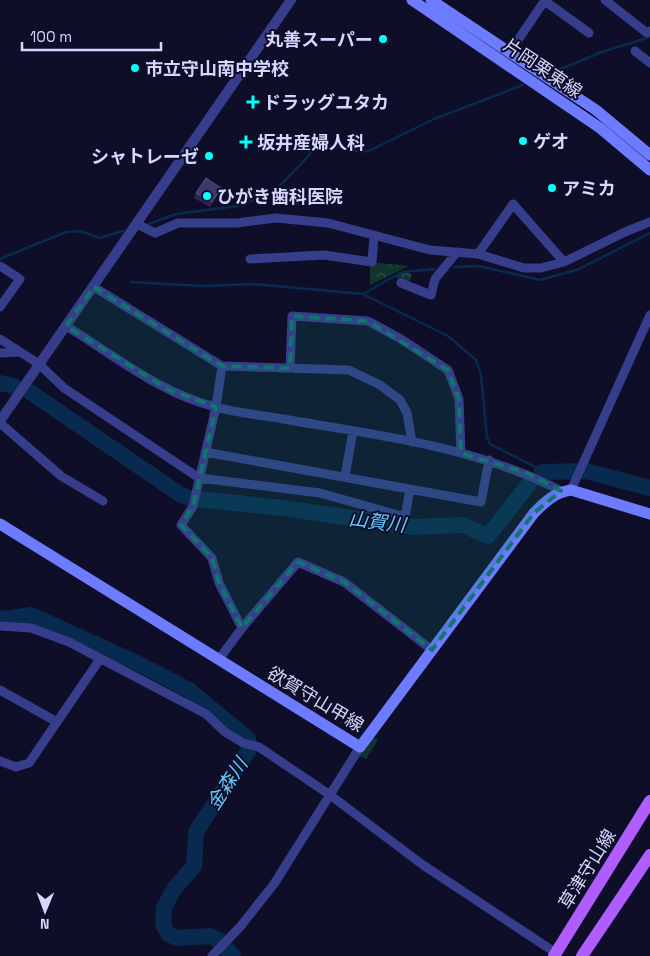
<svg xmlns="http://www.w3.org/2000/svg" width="650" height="956" viewBox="0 0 650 956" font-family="'Space Grotesk','Noto Sans JP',sans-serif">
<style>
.park{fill:url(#park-crowns)}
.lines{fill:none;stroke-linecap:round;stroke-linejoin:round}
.stream{stroke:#082a4e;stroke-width:2.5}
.river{stroke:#082a4e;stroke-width:16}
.minor{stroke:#363d8b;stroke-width:9}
.tertiary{stroke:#363d8b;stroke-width:10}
.secondary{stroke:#6d7bff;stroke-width:11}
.primary{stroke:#af5dff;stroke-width:12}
.wall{fill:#2a2659}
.shaded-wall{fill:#17153e}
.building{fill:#3c396a;stroke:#545282}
.marked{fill:#0f766e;fill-opacity:0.2;stroke:#0f766e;stroke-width:4;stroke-dasharray:10 6;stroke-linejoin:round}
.poi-dot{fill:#02fff9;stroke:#0f0e29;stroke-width:2}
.labels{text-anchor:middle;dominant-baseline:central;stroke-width:4;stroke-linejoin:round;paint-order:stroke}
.poi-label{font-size:18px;font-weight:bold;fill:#d6d7ff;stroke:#0f0e29;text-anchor:start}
.street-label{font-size:18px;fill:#d6d7ff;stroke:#0f0e29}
.water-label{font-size:19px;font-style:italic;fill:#64caff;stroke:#0f0e29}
</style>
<defs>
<pattern id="park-crowns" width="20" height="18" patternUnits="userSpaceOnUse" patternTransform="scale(1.25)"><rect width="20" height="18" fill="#11342e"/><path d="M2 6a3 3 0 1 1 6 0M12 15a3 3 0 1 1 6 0" fill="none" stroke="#33514d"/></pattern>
</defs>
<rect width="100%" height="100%" fill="#0f0e29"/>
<path class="park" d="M370 262 409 266 370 285Z
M402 272 412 274 408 286 394 276Z
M371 736 378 740 366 759 358 755Z"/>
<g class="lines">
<path class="stream" d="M553 72 602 52 650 37
M146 225 176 214 237 206 274 192 317 147C334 142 351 154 369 151L434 119 523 85
M0 259 66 232 81 231 99 238 123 231
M454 267 479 266 540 280 579 269 650 233
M131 282 202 286 253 284 363 294 448 336 476 360 481 375 487 437 490 444 543 471
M363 294 402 272 435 269"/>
<path class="river" d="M0 383 14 386
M30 392 181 495 187 497
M542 472 586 471 650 488
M198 499 283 508 413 527 463 525 488 536 529 484
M0 618 6 619 31 615 137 663 189 690 248 739 249 750 196 832 194 866 174 889 164 908 163 924 168 934 177 938 210 936 219 940 233 956"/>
<path class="minor" d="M605 0 647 33 650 31
M545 1 589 33
M635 51 650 63
M510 52 545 0
M137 224 155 233 178 223H237L276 218 328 223 430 250 478 254 524 268H541L564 262 625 232 650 222
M478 254 513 204 564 262
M250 259 324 255 372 262 374 235
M0 266 20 279 0 307
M401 283 431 295 435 279 457 252
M94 287 222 366 349 370 380 385 400 400 407 413 412 442
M66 326C114 355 161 394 216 407 237 413 261 415 283 419 377 435 475 446 561 491
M0 339 39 364 64 388 199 478 320 493 405 517 410 489
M0 353 19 352
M222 366 216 407 193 506 181 525 212 558 219 583 242 628
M290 368 292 316 368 321 401 339 448 370 459 399 461 453
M0 423 61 476 103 501
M205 452 481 502 489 460
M345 476 353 431
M571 490 650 315
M0 626 31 628 69 642 206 714 225 732 243 743 259 747 330 795 423 865 556 953
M219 659 242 628 298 562 344 582 432 650
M0 690 57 722
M0 761 16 767 29 763 100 659
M212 956 240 927 274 884 360 747"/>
<path class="tertiary" d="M0 421 291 0"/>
<path class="secondary" d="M412 0 600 128 650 170
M431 0 596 110 650 155
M0 524 360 747 534 513C545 502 555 492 571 490L650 514"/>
<path class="primary" d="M554 956 650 801
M582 956 650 855"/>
</g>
<path class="wall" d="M196 193 219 194 210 207 194 198Z"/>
<path class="shaded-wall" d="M221 188 219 194 210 207 212 202Z"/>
<path class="building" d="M206 178 221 188 212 202 196 193Z"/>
<path class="marked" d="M94 287 222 366 290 368 292 316 368 321 448 370 459 399 461 453 527 473 561 491 534 513 432 650 344 582 298 562 242 628 219 583 212 558 181 525 193 506 216 407 169 390 66 326Z"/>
<g class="poi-dot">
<circle cx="383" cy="39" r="5"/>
<circle cx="135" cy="68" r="5"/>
<path d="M250.5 94.5h5v5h5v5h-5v5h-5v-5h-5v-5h5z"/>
<circle cx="523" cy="141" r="5"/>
<path d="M243.5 134.5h5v5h5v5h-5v5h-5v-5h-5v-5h5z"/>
<circle cx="209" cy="156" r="5"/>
<circle cx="552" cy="188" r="5"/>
<circle cx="207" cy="196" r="5"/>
</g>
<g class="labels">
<g class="poi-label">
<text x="373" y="39" text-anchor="end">丸善スーパー</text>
<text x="145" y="68">市立守山南中学校</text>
<text x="263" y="102">ドラッグユタカ</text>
<text x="533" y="141">ゲオ</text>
<text x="257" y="142">坂井産婦人科</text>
<text x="199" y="156" text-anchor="end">シャトレーゼ</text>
<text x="562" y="188">アミカ</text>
<text x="217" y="196">ひがき歯科医院</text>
</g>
<g class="street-label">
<text transform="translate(543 68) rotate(34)">片岡栗東線</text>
<text transform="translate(316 699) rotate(31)">欲賀守山甲線</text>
<text transform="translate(587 869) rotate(-58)">草津守山線</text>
</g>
<g class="water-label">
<text transform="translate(377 522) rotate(7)">山賀川</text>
<text transform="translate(227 784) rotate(-57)">金森川</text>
</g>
</g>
<g transform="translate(45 911) rotate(181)" stroke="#0f0e29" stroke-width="4" paint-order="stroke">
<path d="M0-4L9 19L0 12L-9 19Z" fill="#d6d7ff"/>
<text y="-8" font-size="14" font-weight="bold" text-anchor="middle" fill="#d6d7ff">N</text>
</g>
<path d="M22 42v8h139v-8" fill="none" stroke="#d6d7ff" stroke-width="2.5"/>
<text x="30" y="42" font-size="15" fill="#d6d7ff" stroke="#0f0e29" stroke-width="4" paint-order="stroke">100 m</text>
</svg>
